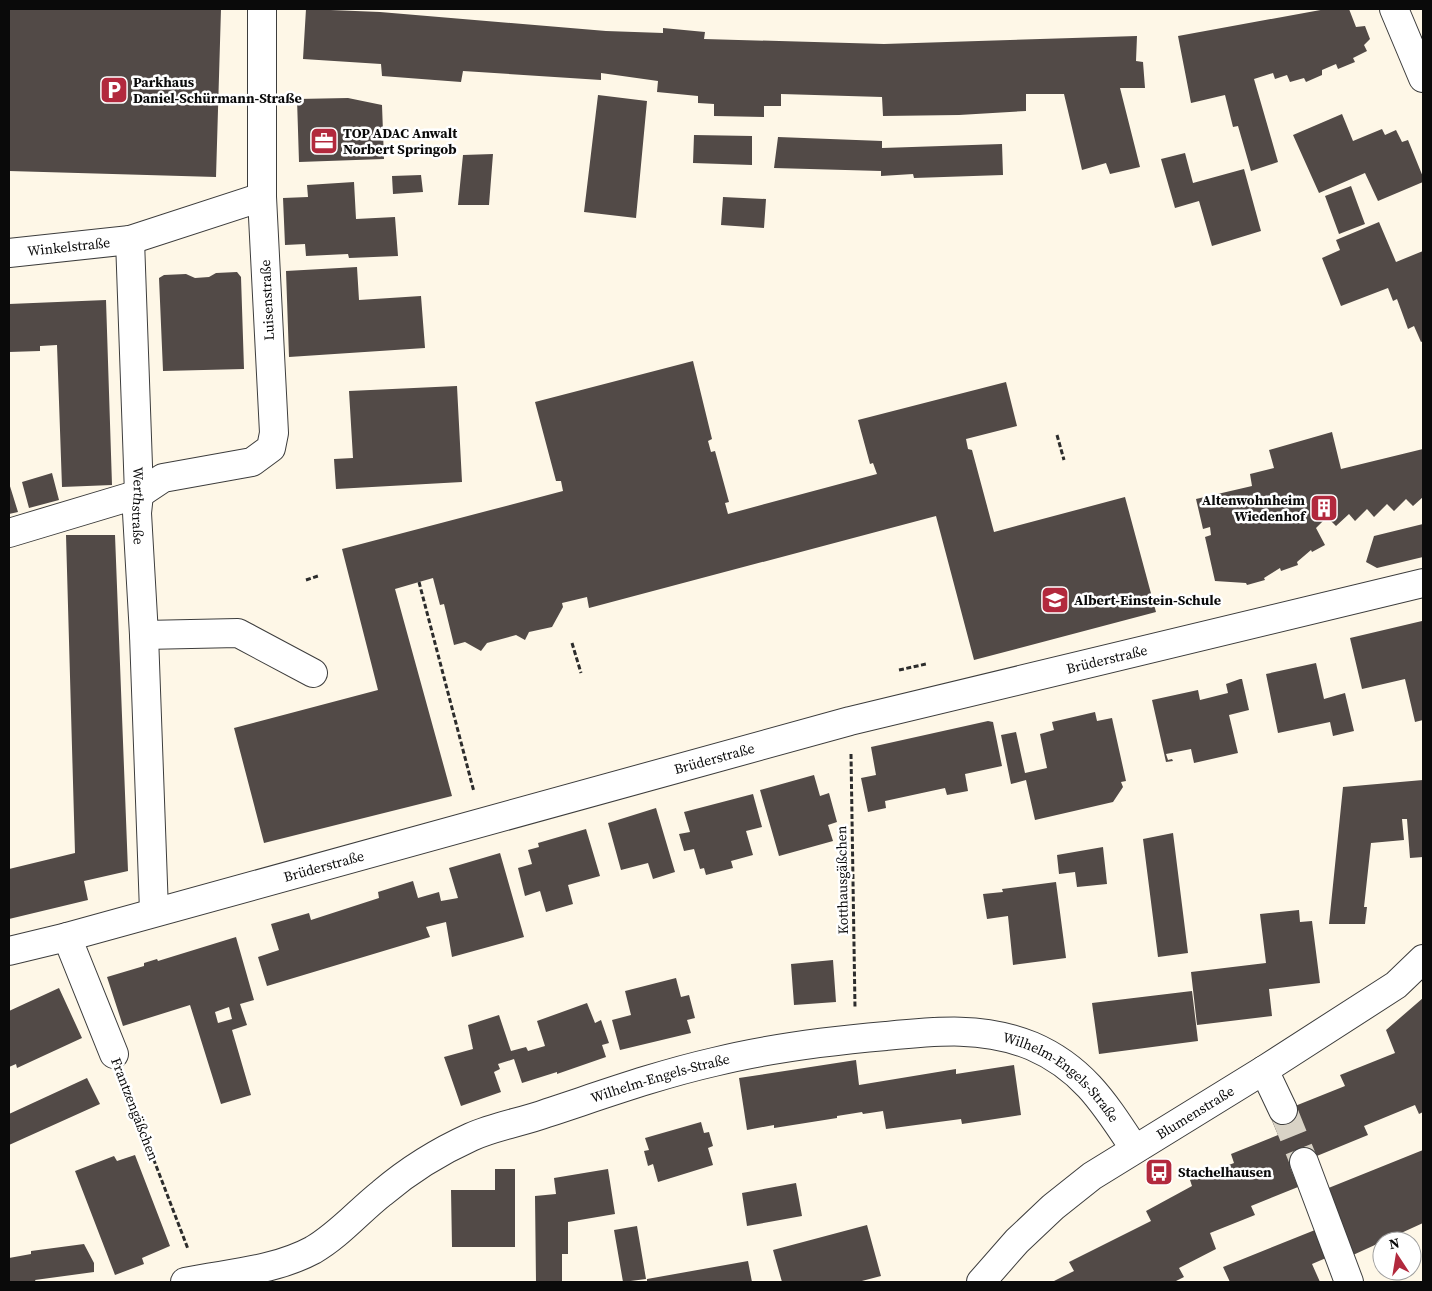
<svg xmlns="http://www.w3.org/2000/svg" width="1432" height="1291" viewBox="0 0 1432 1291" font-family="'Source Serif 4',serif">
<style>
.building{fill:#524a47;fill-rule:evenodd}
.lines{fill:none;stroke-linecap:round;stroke-linejoin:round}
.minor-tunnel{stroke:#d9d3c6;stroke-width:28;stroke-dasharray:28 14;stroke-linecap:butt}
.minor-casing{stroke:#3d3d3d;stroke-width:30}
.path{stroke:#2c2c2c;stroke-width:3;stroke-dasharray:5 2.5;stroke-linecap:butt}
.minor{stroke:#fff;stroke-width:28}
.labels{text-anchor:middle;dominant-baseline:central;stroke-width:5;stroke-linejoin:round;paint-order:stroke}
.poi-label{font-size:14px;font-weight:bold;fill:#0a0a0a;stroke:#fff;text-anchor:start}
.street-label{font-size:14px;fill:#0a0a0a;stroke:#fff}
</style>
<rect width="100%" height="100%" fill="#fef7e7"/>
<path class="building" d="M9 9H221L216 177 9 171Z
M306 9 380 12 606 31 663 33V28L705 32 704 39 884 44 1137 36 1136 61 1143 62 1145 88H1120L1140 167 1110 174 1106 163 1082 170 1064 94H1026V111L959 115 883 116 882 97 781 94V106H764V117L714 116V104L698 103V96L657 92 658 81 601 73V80L463 71 461 82 382 76 381 64 303 59Z
M1326 9H1349L1356 27 1365 26 1370 39 1364 45 1367 51 1353 58 1355 62 1338 69 1336 64 1322 70V75L1306 82 1304 78 1290 82 1287 75 1275 79 1273 73 1254 79 1278 162 1251 171 1238 126 1233 127 1225 95 1191 103 1178 36Z
M598 95 647 101 636 218 584 212Z
M348 98 382 105 384 159 299 162 297 99Z
M1342 114 1353 141 1382 129 1385 135 1396 130 1402 142 1408 140 1423 177V182L1378 201 1365 173 1319 193 1293 135Z
M694 135 752 136V165L693 163Z
M778 137 882 141V148L1002 144 1003 175 914 178 913 174 881 176V171L774 168Z
M1185 153 1193 183 1244 169 1261 231 1212 246 1199 201 1175 208 1161 159Z
M493 154 489 205H458L463 155Z
M421 175 423 192 393 194 392 176Z
M354 182 356 219 395 217 398 256 349 258 348 254 306 256 305 244 285 245 283 198 308 197 307 185Z
M1351 186 1365 224 1339 234 1325 196Z
M723 197 766 199 764 228 721 225Z
M1379 222 1396 262 1423 251V341L1421 342 1414 326 1408 329 1397 299 1393 301 1388 288 1341 306 1322 258 1340 250 1336 240Z
M357 267 359 300 421 296 425 348 289 357 286 271Z
M237 272 241 277 244 369 163 371 159 278 164 275 186 274 195 278 209 277 216 273Z
M106 300 112 485 62 487 57 345 40 346V351L9 352V304Z
M693 361 712 439 708 441 711 452 715 451 729 502 725 503 728 514 877 474 873 463 870 464 858 420 1006 382 1017 426 966 439 968 449 972 450 994 532 1125 497 1156 612 974 660 936 516 589 608 587 597 562 603 563 607 552 627 529 632 525 640 516 635 487 643 481 651 465 642 454 645 444 604 440 605 433 578 419 582 395 589 452 796 264 843 234 728 378 690 342 549 563 491 561 481H556L535 402Z
M457 386 462 482 336 489 334 459 353 458 349 391Z
M1332 432 1341 469 1423 449V497L1413 506 1406 499 1394 511 1387 504 1374 517 1367 509 1355 521 1349 514 1336 526 1327 517 1316 528 1325 545 1312 552 1311 550 1297 562 1298 565 1281 571 1280 568 1264 578 1265 580 1247 585 1246 583 1215 581 1205 537 1211 535 1210 527 1203 529 1196 499 1252 486 1250 474 1274 468 1269 450Z
M52 473 59 500 29 508 22 482Z
M9 483 18 512 9 514Z
M1423 524V557L1377 568 1366 562 1374 536Z
M66 535H115L128 871 84 881 88 900 9 919V869L75 853Z
M1422 621 1423 720 1415 722 1405 679 1362 689 1350 638Z
M1316 663 1324 699 1345 693 1354 731 1333 736 1330 722 1278 733 1266 674Z
M1240 679H1242L1249 710 1229 715 1238 753 1194 763 1191 749 1166 754 1168 760 1172 759 1173 761 1166 762 1152 700 1198 690 1200 700 1228 693 1226 684Z
M1095 712 1097 721 1112 718 1126 781 1121 782 1123 787 1113 802 1035 820 1026 780 1011 784 1001 735 1016 732 1025 773 1047 768 1040 734 1054 730 1052 722Z
M988 721 993 722 1002 766 965 774 968 791 947 795 945 788 885 801 886 808 868 812 861 778 876 775 871 747Z
M814 775 820 796 829 793 837 822 828 825 833 841 779 856 760 790Z
M1423 780V857L1410 858 1407 819H1402L1404 840 1371 843 1364 907H1367L1365 924H1329L1343 787Z
M753 794 762 827 746 831 753 855 731 861 733 868 706 875 704 868 700 869 694 849 684 851 679 834 690 832 684 812Z
M656 808 675 872 653 879 648 863 621 870 608 823Z
M586 829 600 876 568 885 573 904 546 912 540 891 525 896 518 868 532 864 528 850 539 847 538 843Z
M1173 833 1188 953 1158 957 1143 839Z
M1103 847 1107 884 1077 887 1075 872 1059 874 1057 855Z
M500 853 524 937 452 957 446 922 426 927 430 937 267 986 258 957 279 950 271 924 309 913 311 920 379 898 378 892 413 881 418 898 439 892 441 901 458 898 449 868Z
M1056 882 1066 958 1013 965 1008 916 987 919 983 894 1003 892 1002 889Z
M1299 910 1300 922 1312 921 1320 983 1269 989 1272 1016 1197 1025 1191 972 1266 963 1260 914Z
M236 937 254 1000 240 1004 247 1025 232 1030 251 1095 221 1104 190 1005 123 1026 107 977 144 966V963L157 959 158 961ZM229 1007 232 1019 218 1023 215 1012Z
M833 960 836 1002 794 1005 791 964Z
M676 978 681 997 689 995 695 1018 687 1020 691 1033 620 1050 612 1020 631 1015 625 991Z
M59 988 82 1038 17 1068 16 1064 9 1067V1011Z
M1192 991 1198 1041 1099 1054 1092 1003Z
M1423 998V1112L1419 1114 1415 1105 1364 1126 1368 1135 1290 1167 1298 1187 1251 1206 1255 1215 1210 1233 1216 1249 1179 1268 1184 1277 1174 1282H1052L1074 1271 1069 1262 1151 1221 1146 1211 1192 1186 1190 1180 1234 1163 1231 1154 1278 1135 1270 1116 1345 1086 1340 1075 1395 1053 1386 1030Z
M587 1003 595 1023 601 1020 609 1043 602 1045 606 1057 557 1074V1072L522 1083 514 1059 498 1064 500 1069 494 1072 501 1092 461 1106 444 1057 473 1049 468 1025 499 1015 511 1051 526 1047 528 1051 545 1046 537 1021Z
M856 1060 859 1085 956 1069V1074L1014 1065 1021 1115 962 1124 961 1119 886 1129 883 1111 863 1114 862 1112 837 1116V1118L774 1128V1125L747 1130 739 1078Z
M87 1078 100 1104 9 1145V1114Z
M701 1122 704 1133 709 1132 713 1146 708 1148 713 1165 658 1182 653 1164 648 1166 644 1151 649 1150 645 1138Z
M1423 1150V1223L1353 1255 1326 1189Z
M135 1155 170 1246 142 1258 144 1264 115 1275 75 1171 114 1156 117 1161Z
M495 1169H515V1247H452L451 1190H495Z
M608 1169 615 1214 568 1222V1254H562V1282H536L535 1196 556 1194 554 1178Z
M796 1183 802 1216 747 1226 742 1193Z
M867 1225 881 1276 858 1282H782L773 1250Z
M637 1226 646 1279 623 1282 614 1230Z
M1315 1230 1326 1258 1312 1264 1320 1282H1230L1223 1267Z
M84 1244 94 1263V1272L35 1280 36 1282H9V1258L31 1254V1251Z
M748 1261 752 1282H647V1279Z"/>
<g class="lines">
<path class="minor-tunnel" d="M1283 1110 1304 1162"/>
<defs>
<g id="minor">
<path d="M1394 9 1423 78"/>
<path id="s1" d="M130 240 139 494 137 513 144 635 154 911"/>
<path id="s2" d="M9 253 130 240 262 197"/>
<path d="M9 533 139 494 163 478 252 462 271 448 274 433 262 197V9"/>
<path d="M144 635 238 633 313 673"/>
<path d="M67 937 114 1054"/>
<path id="s3" d="M9 951 67 937 850 721 1423 583"/>
<path d="M1264 1070 1283 1110"/>
<path d="M1304 1162 1349 1282"/>
<path id="s4" d="M185 1282C228 1273 274 1271 313 1250 339 1235 359 1211 382 1193 409 1170 440 1151 471 1137 495 1126 523 1122 547 1113 602 1095 657 1075 714 1062 770 1048 828 1041 886 1036 936 1031 984 1026 1032 1046 1083 1068 1105 1104 1134 1148"/>
<path id="s5" d="M981 1282 1017 1241 1053 1207 1092 1176 1264 1070 1396 985 1423 959"/>
</g>
</defs>
<use href="#minor" class="minor-casing"/>
<path class="path" d="M1057 435 1064 460
M306 580 318 576
M419 582 474 792
M572 643 581 673
M899 670 926 664
M851 754 855 1008
M124 1082 188 1249"/>
<use href="#minor" class="minor"/>
</g>
<defs>
<symbol id="parking-square" viewBox="-11 -11 22 22"><rect x="-9" y="-9" width="18" height="18" rx="4" fill="#b2293d" stroke="#fff"/><path d="M-3.5-5.5H1a3.5 3.5 0 0 1 0 7H-1V5.5H-3.5ZM-1-3.4V-.6H.8a1.4 1.4 0 0 0 0-2.8Z" fill="#fff"/></symbol>
<symbol id="office-square" viewBox="-11 -11 22 22"><rect x="-9" y="-9" width="18" height="18" rx="4" fill="#b2293d" stroke="#fff"/><path d="M-6-3h4V-5.5h4V-3h4V5H-6ZM-1-4.5V-3h2v-1.5ZM-6 0V1H6V0Z" fill="#fff"/></symbol>
<symbol id="building-square" viewBox="-11 -11 22 22"><rect x="-9" y="-9" width="18" height="18" rx="4" fill="#b2293d" stroke="#fff"/><path d="M-4-6H4V6H1V3H-1V6H-4ZM-2.5-4.3h1.7v1.8h-1.7ZM.8-4.3h1.7v1.8H.8ZM-2.5-1h1.7V.8h-1.7ZM.8-1h1.7V.8H.8Z" fill="#fff"/></symbol>
<symbol id="school-square" viewBox="-11 -11 22 22"><rect x="-9" y="-9" width="18" height="18" rx="4" fill="#b2293d" stroke="#fff"/><path d="M0-5L7-2L0 1L-7-2ZM-4 1L0 2.5L4 1V4Q0 6-4 4Z" fill="#fff"/></symbol>
<symbol id="bus-square" viewBox="-11 -11 22 22"><rect x="-9" y="-9" width="18" height="18" rx="4" fill="#b2293d" stroke="#fff"/><path d="M-5-6H5V4H4V6H2V4H-2V6H-4V4H-5ZM-3.5-4V0h7V-4ZM-3.5 1.2v1.5H-2V1.2ZM2 1.2v1.5H3.5V1.2Z" fill="#fff"/></symbol>
</defs>
<g fill-rule="evenodd">
<use href="#parking-square" x="98" y="74" width="32" height="32"/>
<use href="#office-square" x="308" y="125" width="32" height="32"/>
<use href="#building-square" x="1308" y="492" width="32" height="32"/>
<use href="#school-square" x="1039" y="584" width="32" height="32"/>
<use href="#bus-square" x="1143" y="1156" width="32" height="32"/>
</g>
<g class="labels">
<g class="poi-label">
<text x="133" y="82">Parkhaus<tspan x="133" dy="16">Daniel-Schürmann-Straße</tspan></text>
<text x="343" y="133">TOP ADAC Anwalt<tspan x="343" dy="16">Norbert Springob</tspan></text>
<text x="1305" y="500" text-anchor="end">Altenwohnheim<tspan x="1305" dy="16">Wiedenhof</tspan></text>
<text x="1074" y="600">Albert-Einstein-Schule</text>
<text x="1178" y="1172">Stachelhausen</text>
</g>
<g class="street-label">
<text stroke="none"><textPath href="#s2" startOffset="60">Winkelstraße</textPath></text>
<text transform="translate(267 300) rotate(-93)">Luisenstraße</text>
<text stroke="none"><textPath href="#s1" startOffset="266">Werthstraße</textPath></text>
<text stroke="none"><textPath href="#s3" startOffset="1136">Brüderstraße</textPath></text>
<text stroke="none"><textPath href="#s3" startOffset="731">Brüderstraße</textPath></text>
<text stroke="none"><textPath href="#s3" startOffset="326">Brüderstraße</textPath></text>
<text transform="translate(842 880) rotate(-91)">Kotthausgäßchen</text>
<text stroke="none"><textPath href="#s4" startOffset="526">Wilhelm-Engels-Straße</textPath></text>
<text stroke="none"><textPath href="#s4" startOffset="946">Wilhelm-Engels-Straße</textPath></text>
<text transform="translate(135 1109) rotate(69)">Frantzengäßchen</text>
<text stroke="none"><textPath href="#s5" startOffset="275">Blumenstraße</textPath></text>
</g>
</g>
<rect width="1432" height="1291" fill="none" stroke="#0a0a0a" stroke-width="20"/>
<g transform="translate(1397 1256) rotate(348)"><circle r="24" fill="#ffffff" stroke="#9d9d9d"/>
<path d="M0-4L9 19L0 12L-9 19Z" fill="#b2293d"/>
<text y="-8" font-size="14" font-weight="bold" text-anchor="middle" fill="#0a0a0a">N</text>
</g>
</svg>
